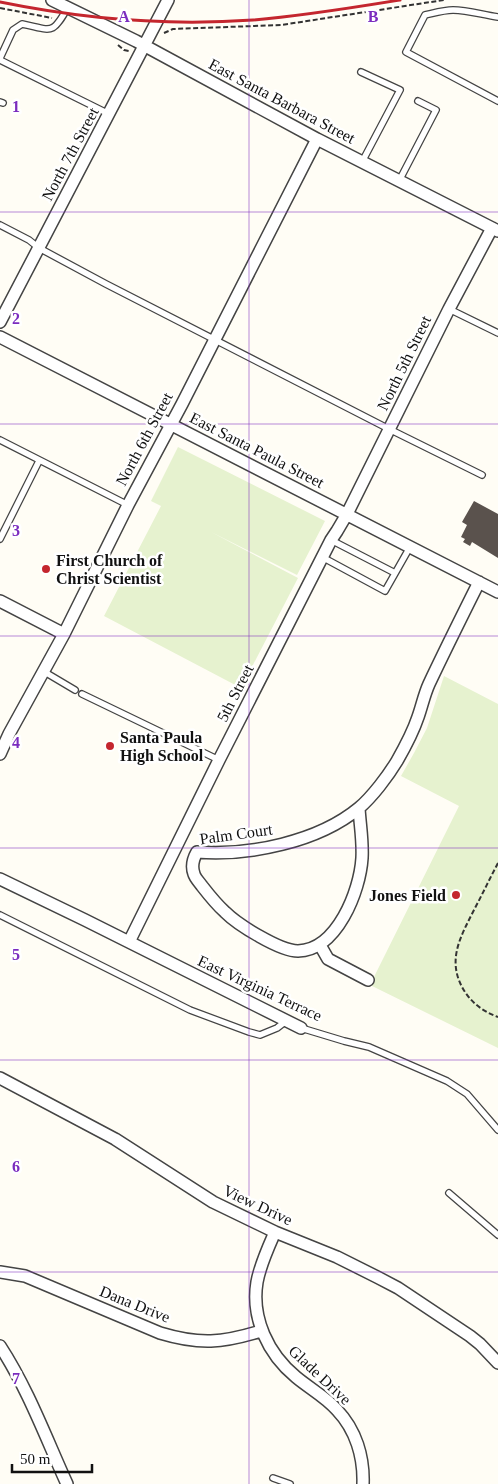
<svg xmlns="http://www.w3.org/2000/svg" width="498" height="1484" viewBox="0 0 498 1484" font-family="'Times New Roman',serif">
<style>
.pitch{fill:#e6f2cf}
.building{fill:#5a524d}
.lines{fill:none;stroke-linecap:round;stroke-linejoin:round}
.service-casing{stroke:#444;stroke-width:8}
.minor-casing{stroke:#444;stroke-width:14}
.path{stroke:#333;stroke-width:2;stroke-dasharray:5 2.5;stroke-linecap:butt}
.service{stroke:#fff;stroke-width:5.5}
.minor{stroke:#fff;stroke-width:11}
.rail{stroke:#c4262e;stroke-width:3}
.grid{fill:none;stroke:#7b2cbf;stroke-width:1;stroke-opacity:0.55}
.poi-dot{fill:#c4262e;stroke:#fff;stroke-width:2}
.labels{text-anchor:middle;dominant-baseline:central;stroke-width:5;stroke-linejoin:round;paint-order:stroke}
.street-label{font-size:16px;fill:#111;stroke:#fff}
.poi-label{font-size:16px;font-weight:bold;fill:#111;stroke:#fff;text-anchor:start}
.grid-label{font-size:16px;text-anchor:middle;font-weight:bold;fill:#7b2cbf;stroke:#fff;stroke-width:5;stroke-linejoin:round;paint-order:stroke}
</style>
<rect width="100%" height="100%" fill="#fffdf5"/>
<path class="pitch" d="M178 447 325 521 297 575 211 532 298 578 241 688 104 616 161 506 151 501Z
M444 676 498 704V1048L370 985 459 806 401 776 414 753 427 728Z"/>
<path class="building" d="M474 501 498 514V558L472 542 470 546 463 542 465 539 461 537 467 525 462 522Z"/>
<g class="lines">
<defs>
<path id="service" d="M498 17C483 15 468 10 453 10 444 10 434 13 425 15L406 52 498 101
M0 58 13 30 22 24C52 30 52 36 68 7
M0 60 109 114
M361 72 400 90 362 162
M0 102 3 103
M399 181 436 110 418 101
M0 225 29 240 39 248 106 284 389 429 482 475
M449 309 498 333
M0 440 128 505
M0 539 39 461
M331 540 395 573
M322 557 385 591 410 547
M43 671 75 690
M82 694 219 760
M0 915 190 1010 249 1032 260 1035 277 1028 286 1021
M301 1028 344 1041 369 1047 447 1081 467 1094 498 1130
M449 1193 498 1235
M273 1478 290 1484"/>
<path id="minor" d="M52 0 136 41 317 139 498 231
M0 322 168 0
M0 337 498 592
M0 601 64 634
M0 754 9 734 64 634 128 505 182 404 317 139
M359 808C360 825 363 841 362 858 360 891 337 950 298 951 280 951 238 925 225 912 216 904 209 895 202 886 200 883 195 878 194 874 191 866 193 859 197 852 249 856 318 842 359 808 372 797 388 776 397 761 405 747 413 732 418 717 422 706 424 695 429 684 445 650 462 616 479 582
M0 879 85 920 301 1028
M129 942 219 760 331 540 337 531 347 514 449 309 492 228
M320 945 328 959 368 980
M0 1078 115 1139 213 1202 275 1232 337 1257 377 1277 398 1288 470 1336 480 1344 498 1363
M275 1232C268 1248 260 1265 257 1282 251 1318 268 1354 296 1377 309 1388 326 1397 337 1410 356 1430 364 1457 363 1484
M0 1272 25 1276 160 1333C200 1345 222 1343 261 1331
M0 1346C28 1389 46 1438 67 1484"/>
</defs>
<use href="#service" class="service-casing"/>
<use href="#minor" class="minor-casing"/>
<path class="path" d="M0 8 52 18
M164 33 173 29 281 25 444 0
M118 45 124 50 129 51
M498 863C490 878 483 893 475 908 461 936 445 961 465 992 473 1004 484 1012 498 1017"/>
<use href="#service" class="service"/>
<use href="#minor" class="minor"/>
<path class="rail" d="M0 2C83 19 169 26 253 20 303 16 351 8 400 0"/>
</g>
<path class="grid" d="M249 0V1484M0 212H498M0 424H498M0 636H498M0 848H498M0 1060H498M0 1272H498"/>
<g class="poi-dot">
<circle cx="46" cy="569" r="5"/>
<circle cx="110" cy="746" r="5"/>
<circle cx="456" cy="895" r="5"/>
</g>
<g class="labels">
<g class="street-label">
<text transform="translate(282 101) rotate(28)">East Santa Barbara Street</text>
<text transform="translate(70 154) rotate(-62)">North 7th Street</text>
<text transform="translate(404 363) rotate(-64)">North 5th Street</text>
<text transform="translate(144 439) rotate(-62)">North 6th Street</text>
<text transform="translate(257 450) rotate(27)">East Santa Paula Street</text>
<text transform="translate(235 693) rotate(-63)">5th Street</text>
<text transform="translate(236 834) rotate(-8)">Palm Court</text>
<text transform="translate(260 988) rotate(25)">East Virginia Terrace</text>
<text transform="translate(258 1205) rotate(25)">View Drive</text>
<text transform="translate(135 1304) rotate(22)">Dana Drive</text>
<text transform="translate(320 1375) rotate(43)">Glade Drive</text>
</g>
<g class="poi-label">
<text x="56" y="560">First Church of<tspan x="56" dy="18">Christ Scientist</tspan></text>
<text x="120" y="737">Santa Paula<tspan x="120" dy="18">High School</tspan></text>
<text x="446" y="895" text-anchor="end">Jones Field</text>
</g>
</g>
<g class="grid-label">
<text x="124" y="22">A</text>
<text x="373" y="22">B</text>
<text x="16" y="112">1</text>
<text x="16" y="324">2</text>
<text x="16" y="536">3</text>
<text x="16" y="748">4</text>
<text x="16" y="960">5</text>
<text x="16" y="1172">6</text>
<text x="16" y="1384">7</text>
</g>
<path d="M12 1464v8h80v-8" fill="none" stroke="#111111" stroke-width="2.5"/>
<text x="20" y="1464" font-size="15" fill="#111111" stroke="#ffffff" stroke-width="4" paint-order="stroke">50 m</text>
</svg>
